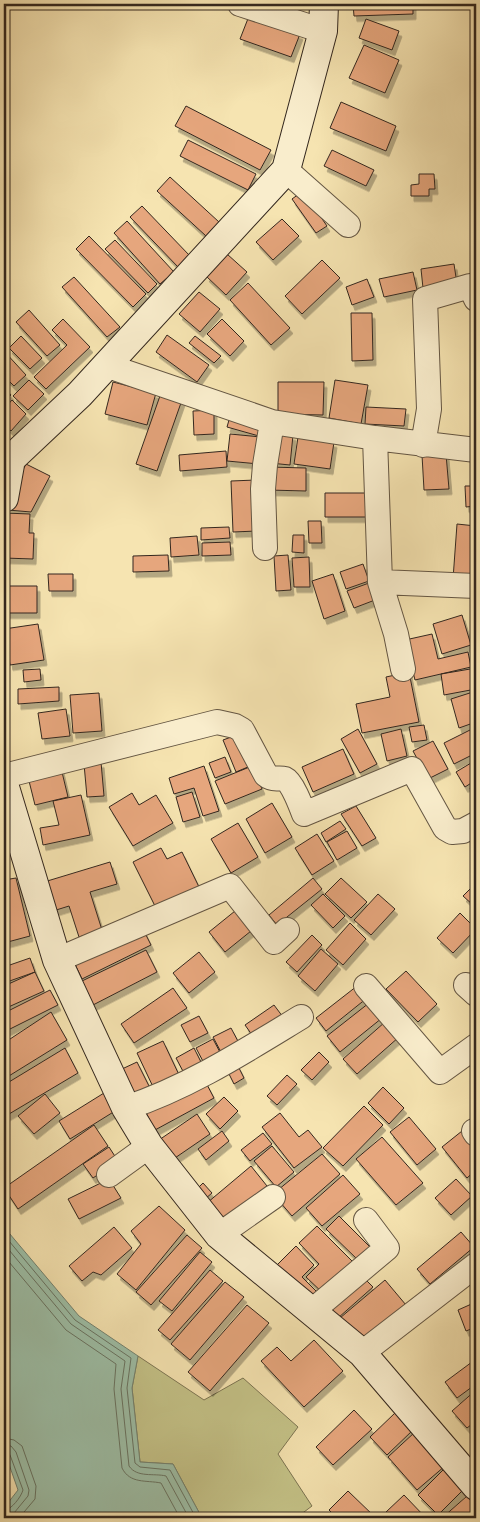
<svg xmlns="http://www.w3.org/2000/svg" width="480" height="1522" viewBox="0 0 480 1522" font-family="Alegreya,serif">
<style>
.green{fill:#c4c287;stroke:#7c7452}
.water{fill:#9dbfa7;stroke:#738270}
.lines{fill:none;stroke-linecap:round;stroke-linejoin:round}
.shore{stroke:#687362;stroke-width:1}
.building{fill:#e6a67d;stroke:#33271e;filter:url(#shadow)}
.minor-casing{stroke:#645643;stroke-width:26}
.secondary-casing{stroke:#33271e;stroke-width:30}
.minor{stroke:#f9edcc;stroke-width:24}
.secondary{stroke:#f9edcc;stroke-width:28}
</style>
<defs>
<filter id="shadow"><feDropShadow dx="3" dy="5.5" stdDeviation="0" flood-color="#0004"/></filter>
</defs>
<rect width="100%" height="100%" fill="#f6e4b1"/>
<filter id="stains"><feTurbulence type="fractalNoise" baseFrequency=".004" numOctaves="4"/><feColorMatrix values="0 0 0 0 .2 0 0 0 0 .09 0 0 0 0 .02 0 0 0 .5 -.17"/></filter>
<radialGradient id="worn" r=".72"><stop offset=".6" stop-color="#630" stop-opacity="0"/><stop offset="1" stop-color="#630" stop-opacity=".3"/></radialGradient>
<path class="green" d="M138 1356 204 1400 243 1378 298 1427 278 1454 312 1506 296 1518H202L173 1464 140 1462 132 1388Z"/>
<path class="water" d="M4 1227 79 1316 138 1356 132 1388 140 1462 173 1464 202 1518H4V1508L18 1490 4 1450Z"/>
<g class="lines">
<path class="shore" d="M4 1235 75 1320 131 1358 127 1388 135 1463 140 1467 170 1470 196 1518
M4 1244 71 1324 125 1361 121 1389 129 1466C137 1478 154 1473 166 1476L189 1518
M4 1256 66 1330 116 1364 114 1389 122 1468C130 1484 146 1480 161 1483L180 1518
M4 1438 14 1440 22 1446 36 1486 35 1499 19 1518
M4 1445 11 1446 16 1452 29 1490 28 1496 14 1513 9 1516 4 1517
M4 1451 8 1452 10 1455 23 1490C21 1497 12 1509 4 1511"/>
</g>
<path class="building" d="M353 4H413V14L354 16Z
M249 16 300 34 291 57 240 39Z
M366 19 399 31 392 50 359 38Z
M364 45 399 60 385 93 349 78Z
M341 102 396 126 386 151 330 128Z
M186 106 271 150 260 170 175 126Z
M188 140 256 174 248 190 180 156Z
M332 150 374 170 366 186 324 166Z
M419 174H434L435 189H429V196H411V185L419 184Z
M170 177 219 222 206 236 157 191Z
M303 191 327 226 316 233 292 199Z
M142 206 190 256 178 267 130 217Z
M282 219 299 236 273 260 256 242Z
M127 221 174 272 160 284 114 233Z
M89 236 146 294 133 307 76 249Z
M115 240 157 284 148 293 105 249Z
M227 254 247 272 226 295 206 276Z
M322 260 340 278 302 314 285 296Z
M454 264 457 284 423 288 421 269Z
M413 272 417 290 384 297 379 279Z
M74 277 120 327 107 337 62 287Z
M367 279 374 297 352 305 346 287Z
M248 283 290 328 271 345 230 300Z
M199 292 220 309 200 332 179 314Z
M29 310 60 345 47 356 16 322Z
M351 313H372L373 360 352 361Z
M63 319 90 347 46 389 34 377 67 345 52 330Z
M222 319 244 341 230 356 207 334Z
M167 335 209 365 197 382 156 352Z
M21 336 42 358 30 369 9 348Z
M195 336 221 356 214 363 189 343Z
M4 351 26 375 14 386 4 376Z
M29 380 44 394 28 410 13 396Z
M335 380 368 385 361 424 329 418Z
M113 382 156 393 147 425 105 414Z
M278 382H324L323 415 278 414Z
M4 387 11 395 4 402Z
M161 393 182 400 157 471 136 464Z
M12 400 26 414 11 431 4 424V409Z
M366 407 406 409 404 426 365 424Z
M214 410V434L194 435 193 411Z
M231 413 269 423 266 438 227 427Z
M272 433 293 435 290 465 270 463Z
M230 434 261 437 259 464 227 461Z
M298 437 334 442 330 469 294 464Z
M226 451 227 467 180 471 179 455Z
M446 454 449 489 424 490 422 455Z
M26 464 50 476 31 512 8 510 10 494Z
M269 467 306 468V491L268 490Z
M256 480 257 531 233 532 231 481Z
M465 486H476V506L466 507Z
M325 493H367V517H325Z
M4 513 30 514 29 533H34L33 559 4 558Z
M308 521H321L322 543H309Z
M457 524 476 526V581L453 579Z
M229 527 230 538 201 540V528Z
M293 535H304V553L292 552Z
M197 536 199 555 171 557 170 538Z
M230 542 231 555 202 556V543Z
M168 555 169 571 133 572V556Z
M288 555 291 590 276 591 274 556Z
M309 557 310 587H294L292 558Z
M363 564 369 581 346 589 340 572Z
M48 574H73V591H49Z
M333 574 345 611 324 619 312 581Z
M369 583 375 600 354 608 347 591Z
M5 586H37V613H5Z
M462 615 471 645 442 654 433 624Z
M38 624 44 660 10 665 4 629Z
M432 634 438 659 468 652 471 667 415 680 405 640Z
M476 668V689L444 695 441 674Z
M40 669 41 680 24 682 23 670Z
M409 672 419 722 362 733 356 704 390 697 386 677Z
M59 687V701L18 704V689Z
M476 691V722L459 728 451 699Z
M99 693 102 731 73 733 70 695Z
M66 709 70 736 42 739 38 713Z
M424 725 427 740 412 742 409 727Z
M476 727V753L454 764 444 743Z
M358 729 377 764 360 773 341 739Z
M401 729 407 756 387 761 381 734Z
M242 733 255 764 236 772 223 740Z
M433 741 448 769 428 779 413 751Z
M343 749 354 774 313 792 302 767Z
M225 757 231 772 215 778 209 763Z
M476 760V780L465 787 456 772Z
M101 762 104 796 87 797 84 764Z
M204 766 219 811 203 816 194 788 174 794 169 778Z
M252 766 262 789 225 804 215 781Z
M61 768 68 797 35 805 28 777Z
M476 785V803L470 788Z
M192 792 200 817 183 822 176 797Z
M132 793 139 805 156 795 173 823 133 846 109 807Z
M81 795 90 835 43 845 40 828 59 825 53 801Z
M272 803 292 837 265 853 246 819Z
M356 806 376 838 362 846 341 814Z
M340 821 346 829 326 842 321 833Z
M238 823 258 857 231 873 211 839Z
M347 831 357 848 337 860 327 842Z
M317 834 334 861 312 875 295 848Z
M161 848 167 859 182 852 200 889 157 910 133 862Z
M110 862 117 884 90 892 102 930 79 937 69 906 53 911 44 882Z
M16 878 30 936 4 943V880Z
M313 878 322 889 277 925 269 915Z
M341 878 367 902 351 918 325 894Z
M476 883V902L473 905 463 896Z
M323 894 345 916 333 928 311 905Z
M378 894 395 909 371 935 354 920Z
M235 911 251 931 225 952 209 932Z
M460 913 476 929 453 953 437 938Z
M350 923 366 939 343 965 326 950Z
M142 927 151 945 82 979 73 960Z
M312 935 322 945 297 972 286 962Z
M321 949 338 964 315 991 298 976Z
M146 950 157 972 93 1005 82 981Z
M199 952 215 972 189 993 173 973Z
M30 958 35 972 4 983V967Z
M406 971 437 1004 418 1022 386 989Z
M35 972 44 991 4 1009V986Z
M357 986 367 998 326 1031 316 1018Z
M173 988 187 1008 134 1043 121 1024Z
M50 990 58 1005 4 1032V1013Z
M369 1003 382 1018 340 1052 327 1036Z
M274 1005 286 1021 257 1042 245 1025Z
M51 1012 67 1040 4 1079V1043Z
M199 1016 208 1033 190 1042 181 1025Z
M385 1022 399 1037 357 1074 343 1059Z
M231 1028 240 1045 222 1054 213 1037Z
M213 1039 222 1056 205 1065 196 1048Z
M163 1041 181 1079 155 1091 137 1053Z
M65 1048 78 1073 4 1117V1085Z
M194 1048 203 1066 185 1075 176 1058Z
M319 1052 329 1062 312 1080 301 1070Z
M137 1062 152 1092 137 1099 122 1069Z
M238 1066 244 1078 234 1084 228 1072Z
M287 1075 297 1084 277 1105 267 1096Z
M204 1079 214 1098 155 1130 145 1111Z
M383 1087 404 1108 389 1124 368 1103Z
M104 1093 115 1111 70 1139 59 1121Z
M45 1094 60 1113 34 1134 18 1116Z
M224 1097 238 1111 220 1129 206 1114Z
M364 1106 383 1125 343 1166 323 1148Z
M280 1113 299 1137 308 1130 322 1147 294 1168 262 1127Z
M197 1114 210 1134 172 1160 159 1140Z
M409 1117 436 1149 417 1165 390 1132Z
M94 1125 108 1146 18 1209 4 1188Z
M222 1131 229 1141 206 1160 198 1149Z
M462 1131 476 1149V1170L467 1178 442 1147Z
M263 1133 272 1144 250 1161 241 1150Z
M382 1137 423 1183 396 1205 356 1159Z
M272 1146 294 1172 276 1187 254 1161Z
M109 1147 118 1161 93 1178 83 1164Z
M322 1154 340 1174 292 1216 273 1194Z
M251 1166 267 1186 217 1227 201 1208Z
M343 1175 360 1194 322 1226 306 1208Z
M109 1179 121 1198 79 1219 68 1199Z
M456 1179 472 1196 451 1215 435 1198Z
M203 1183 212 1193 198 1205 190 1196Z
M159 1206 185 1230 136 1290 117 1274 141 1244 131 1231Z
M339 1216 371 1248 358 1260 326 1229Z
M317 1226 356 1265 325 1295 306 1277 319 1264 299 1243Z
M114 1227 132 1248 101 1275 93 1272 82 1281 69 1266Z
M461 1232 474 1247 430 1284 417 1269Z
M187 1235 202 1248 151 1305 136 1292Z
M296 1246 314 1265 302 1277 322 1297 314 1304 277 1265Z
M200 1252 212 1262 172 1311 159 1301Z
M210 1270 223 1281 170 1340 158 1330Z
M360 1274 373 1287 338 1318 325 1304Z
M385 1280 406 1305 362 1343 340 1318Z
M225 1282 244 1297 190 1360 171 1344Z
M476 1302V1327L466 1331 458 1310Z
M247 1305 269 1323 210 1391 188 1372Z
M314 1340 343 1371 304 1407 261 1361 277 1347 291 1361Z
M476 1359V1384L457 1398 445 1382Z
M476 1390V1421L467 1428 452 1411Z
M354 1410 372 1429 333 1465 316 1447Z
M396 1412 413 1430 387 1455 370 1437Z
M415 1432 445 1466 417 1490 388 1457Z
M476 1440V1451L471 1444Z
M446 1467 466 1487 438 1515 418 1495Z
M348 1491 376 1518H337L329 1510Z
M404 1495 426 1518H392L386 1512Z
M467 1496 476 1507V1518H442Z"/>
<g class="lines">
<defs>
<path id="minor" d="M240 4 323 31
M286 170 348 225
M105 365 272 422 375 438 476 450
M375 438 380 582 396 634 403 669
M423 445 429 409 425 299 470 286 476 299
M265 548 263 489 265 465 272 422
M380 582 476 586
M4 776 217 722 235 726 242 730 266 775C273 781 278 777 285 779 292 782 301 806 304 814L412 769 445 828 452 832 463 831 476 824
M57 960 230 886 274 942 287 930
M466 985 476 994
M366 986 440 1072 476 1046
M126 1108C189 1087 245 1051 301 1017
M474 1131 476 1134
M109 1175 149 1146
M219 1235 273 1197
M312 1311 387 1248 366 1220
M362 1353 476 1265"/>
<path id="secondary" d="M4 498 11 459 80 394 286 170 323 31 324 4
M4 784 57 960 126 1108 149 1146 219 1235 362 1353 476 1486"/>
</defs>
<use href="#minor" class="minor-casing"/>
<use href="#secondary" class="secondary-casing"/>
<use href="#minor" class="minor"/>
<use href="#secondary" class="secondary"/>
</g>
<rect width="480" height="1522" fill="none" stroke="#f6e4b1" stroke-width="20"/>
<rect x="5" y="5" width="470" height="1512" fill="none" stroke="#33271e" stroke-width="2.5"/>
<rect x="10" y="10" width="460" height="1502" fill="none" stroke="#33271e"/>
<rect width="100%" height="100%" filter="url(#stains)"/>
<rect width="100%" height="100%" fill="url(#worn)"/>
</svg>
